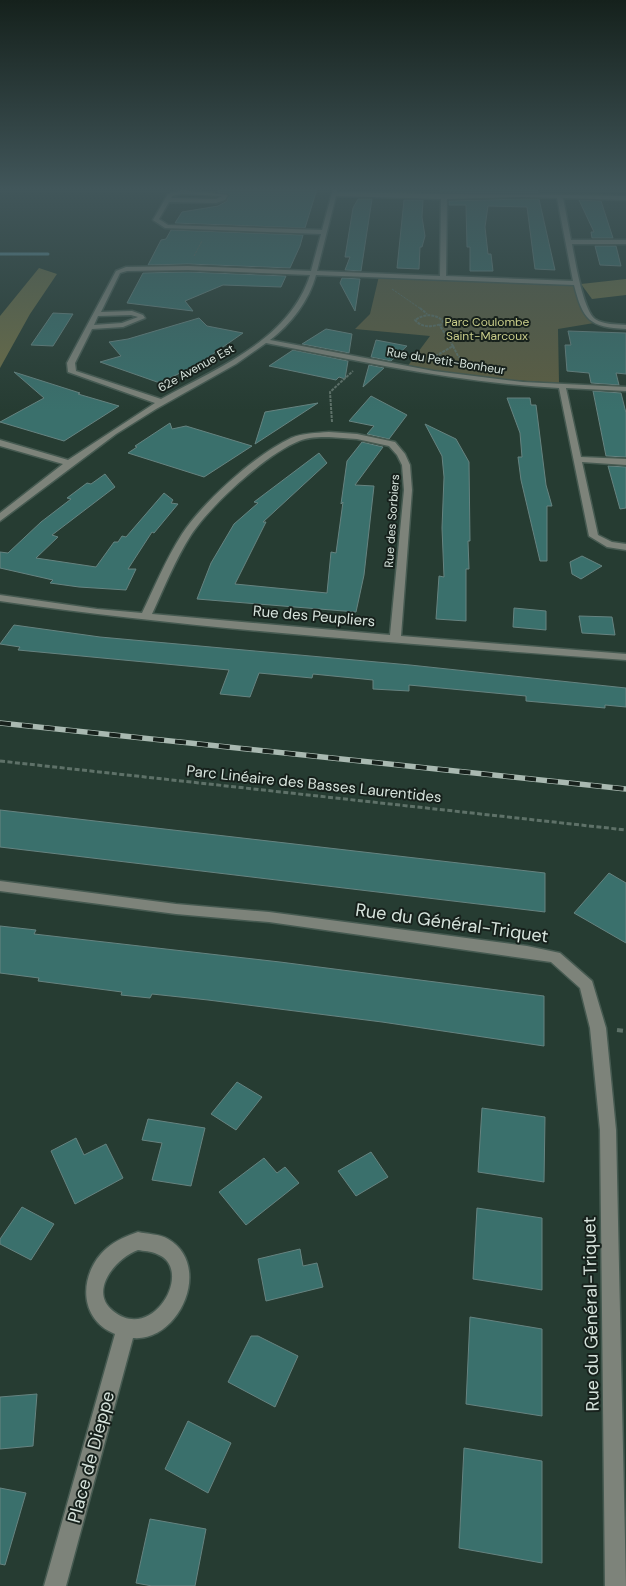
<svg xmlns="http://www.w3.org/2000/svg" width="626" height="1586" viewBox="0 0 626 1586" font-family="'DM Sans',sans-serif">
<style>
.green{fill:#5c5e42}
.forest{fill:#6b6d46}
.lines{fill:none;stroke-linecap:round;stroke-linejoin:round}
.stream{stroke:#5e909d;stroke-width:3}
.building{fill:#3a706c;stroke:#668380}
.minor-casing{stroke:#465a51;stroke-width:3}
.path-far3{stroke:#5e7168;stroke-width:1;stroke-dasharray:2.5 1;stroke-linecap:butt}
.path-far2{stroke:#5e7168;stroke-width:2;stroke-dasharray:3 1;stroke-linecap:butt}
.path-far1{stroke:#5e7168;stroke-width:3;stroke-dasharray:5 2.5;stroke-linecap:butt}
.path{stroke:#5e7168;stroke-width:4;stroke-dasharray:6 3;stroke-linecap:butt}
.minor{fill:#7d837a;fill-rule:evenodd}
.rail-casing{stroke:#a9b9b1;stroke-width:5.5}
.rail{stroke:#17211c;stroke-width:4;stroke-dasharray:11;stroke-linecap:butt}
.labels{text-anchor:middle;dominant-baseline:central;stroke-width:4;stroke-linejoin:round;paint-order:stroke}
.far-park-label{font-size:12px;fill:#c9cd8a;stroke:#17211c}
.far-street-label{font-size:12px;fill:#d7e4dd;stroke:#17211c}
.street-label{font-size:15px;fill:#d7e4dd;stroke:#17211c}
.near-street-label{font-size:18px;fill:#d7e4dd;stroke:#17211c}
</style>
<rect width="100%" height="100%" fill="#263c32"/>
<path class="green" d="M379 276 577 284 586 316 594 323 558 329 559 383 482 378 407 367 430 336 355 329 370 314Z"/>
<path class="forest" d="M39 268 57 274 30 314 0 368V316Z
M626 279V295L592 299 581 284Z"/>
<g class="lines">
<path class="stream" d="M0 254H48"/>
</g>
<path class="building" d="M218 189H317L305 228 175 223 182 212 218 206 227 201 229 194 218 192Z
M441 189H537L538 193 440 192Z
M358 199H372L361 271 345 270 350 257H345L353 208Z
M522 199H539L555 270 535 269 527 207 488 206 485 227 488 254H491L493 271H470V247H467L466 205H449V201Z
M404 200H423L422 217 425 236 422 247H420L419 269 397 268Z
M579 200 601 201 613 238H592L591 232H594Z
M171 230 303 235 300 246 290 268 188 264 148 265 161 240 166 239Z
M595 246H616L621 266 600 265Z
M188 272 286 276 281 287 223 285 185 301 193 311 127 303 143 273Z
M342 278 360 279 355 311 340 283Z
M53 313 73 314 53 346 31 345Z
M199 318 207 326 243 333 200 363 160 383 100 362 121 356 109 342 128 339Z
M326 329 352 334 349 353 302 344Z
M568 331 626 333V374L616 373 619 385 591 383 589 373 567 371 565 345H571Z
M376 340 407 346 391 361 371 357Z
M293 350 348 361 345 379 339 377 336 380 269 366Z
M369 365 384 368 363 387Z
M14 372 80 393 78 394 119 406 64 441 0 422 44 398Z
M593 391 621 393 626 413V457L606 456Z
M371 396 407 415 389 439 367 434 374 426 349 421Z
M507 398H530L531 405H536L546 485 552 506H547V561H540L521 480 518 457H522L520 433Z
M318 403 255 444 265 412Z
M170 423 172 429 186 426 252 446 204 477 128 453 137 447 135 446Z
M425 424 456 439 469 462 470 541H468L469 569H466V621L436 619 439 576 444 577 442 528 444 477 442 456Z
M362 442 383 447 355 485 374 486 364 575 356 612 197 599 211 563 234 524 258 503 254 502 319 453 327 463 263 522H266L235 584 327 593 331 552 336 553 343 502 341 504 347 461Z
M608 466 626 467V508L620 509Z
M105 474 115 487 52 535 58 537 36 558 96 567 114 542H118L122 536 126 537 164 493 173 500 171 503 178 504 154 533 152 532 128 569H136L126 590 79 587 50 583 53 580 0 568V552L8 553 41 522 71 499 67 498 87 483 91 484Z
M582 556 602 566 581 579 572 574 570 562Z
M514 608 546 611V630L513 627Z
M579 616 612 617 615 635 582 633Z
M14 625 100 637 410 665 626 688V707L605 705V708L526 701V696L409 685V691L373 689V680L313 674 312 678 259 673 250 697 220 694 229 670 18 650 20 647 0 644Z
M0 810 545 873V912L0 847Z
M609 873 626 883V943L574 913Z
M0 926 36 930 34 934 280 962 544 996V1046L382 1022 208 1000 152 994 150 998 121 995 122 992 38 981 39 978 0 973Z
M237 1082 262 1097 236 1130 211 1114Z
M482 1108 545 1117 544 1182 478 1172Z
M148 1119 205 1128 191 1186 152 1180 162 1143 142 1140Z
M76 1138 84 1155 106 1144 123 1178 75 1204 51 1151Z
M371 1152 388 1177 356 1196 338 1171Z
M264 1158 277 1173 285 1167 299 1183 246 1225 219 1192Z
M22 1207 54 1224 31 1260 0 1244V1239Z
M477 1208 542 1218V1290L473 1279Z
M300 1249 303 1266 317 1263 323 1287 266 1301 258 1259Z
M470 1317 542 1329V1416L466 1404Z
M251 1336H258L298 1356 275 1407 228 1382Z
M37 1394 33 1446 0 1449V1397Z
M188 1421 231 1443 208 1493 165 1469Z
M464 1448 542 1461V1563L459 1548Z
M0 1488 26 1493 5 1565 0 1564Z
M150 1519 206 1529 195 1586H152L136 1583Z"/>
<g class="lines">
<defs>
<path id="minor" d="M333 189H337V192C433 195 530 194 626 196V200L563 198 571 240H626V244H572C575 260 583 310 595 319 604 325 616 324 626 325V329C589 327 583 320 574 285L316 275C309 301 291 324 270 340L434 371 523 382 626 387V391L566 388 581 457 626 459V465L582 462 598 535 612 542 626 544V550L607 547 589 536 559 388C460 383 363 362 266 343L236 364 156 409 116 434 0 521V513L63 464 0 446V440L68 460 155 403 68 372 67 363 116 271 126 267 188 266 311 271 321 234 165 228 153 220 168 194 182 190 228 195 225 200 216 203 169 202 159 219 168 225 322 230ZM182 194 222 196 216 199 171 198 172 196ZM336 196 441 199 440 276 317 271ZM522 197 557 198 573 281 446 276 447 199ZM188 270 310 275C289 341 216 368 161 399L76 371 75 363 92 329 123 327 145 318 143 315 132 311 101 312 120 273 127 271ZM131 315 138 317 122 323 94 325 98 316Z
M329 432 357 434 395 442 405 454 410 465 412 490 401 636 626 654V660C417 644 207 631 0 601V595L97 609 142 613C155 586 166 559 182 534 204 501 255 455 291 438 303 433 316 433 329 432ZM329 437 357 439 389 446 397 455 402 465 404 490 390 635 152 614C164 588 175 560 191 535 210 506 266 454 299 441 308 437 319 437 329 437Z
M0 881 176 904 269 912 527 946 560 953 592 981 606 1028 616 1130 626 1586H605L600 1130 590 1028 580 988 551 962 269 922 176 914 0 891Z
M138 1232C147 1234 160 1234 168 1239 213 1265 180 1342 133 1338L66 1586H44L115 1334C77 1319 79 1272 107 1248 116 1240 127 1236 138 1232ZM138 1250C144 1251 151 1251 157 1254 195 1268 154 1344 113 1311 88 1291 116 1258 138 1250Z"/>
</defs>
<use href="#minor" class="minor-casing"/>
<path class="path-far3" d="M194 256 202 241
M392 289 421 309"/>
<path class="path-far2" d="M420 308 427 314
M453 346 458 356 465 362
M432 358 453 346 440 326 443 321C434 313 424 314 415 320 422 328 431 327 441 324
M332 422 330 392 353 371"/>
<path class="path-far1" d="M0 761 626 830"/>
<path class="path" d="M617 1030 626 1031"/>
<use href="#minor" class="minor"/>
<defs>
<path id="rail" d="M0 723 626 789"/>
</defs>
<use href="#rail" class="rail-casing"/>
<use href="#rail" class="rail"/>
</g>
<linearGradient id="sky" x2="0" y2="1"><stop stop-color="#15211c"/><stop offset="0.46" stop-color="#41565a"/><stop offset="1" stop-color="#41565a" stop-opacity="0"/></linearGradient>
<rect width="626" height="411" fill="url(#sky)"/>
<g class="labels">
<g class="far-park-label">
<text x="487" y="322">Parc Coulombe<tspan x="487" dy="14">Saint-Marcoux</tspan></text>
</g>
<g class="far-street-label">
<text transform="translate(446 361) rotate(9)">Rue du Petit-Bonheur</text>
<text transform="translate(196 368) rotate(-29)">62e Avenue Est</text>
<text transform="translate(392 521) rotate(-86)">Rue des Sorbiers</text>
</g>
<g class="street-label">
<text transform="translate(314 616) rotate(5)">Rue des Peupliers</text>
<text transform="translate(314 784) rotate(6)">Parc Linéaire des Basses Laurentides</text>
</g>
<g class="near-street-label">
<text transform="translate(452 923) rotate(8)">Rue du Général-Triquet</text>
<text transform="translate(591 1314) rotate(-91)">Rue du Général-Triquet</text>
<text transform="translate(91 1457) rotate(-75)">Place de Dieppe</text>
</g>
</g>
</svg>
